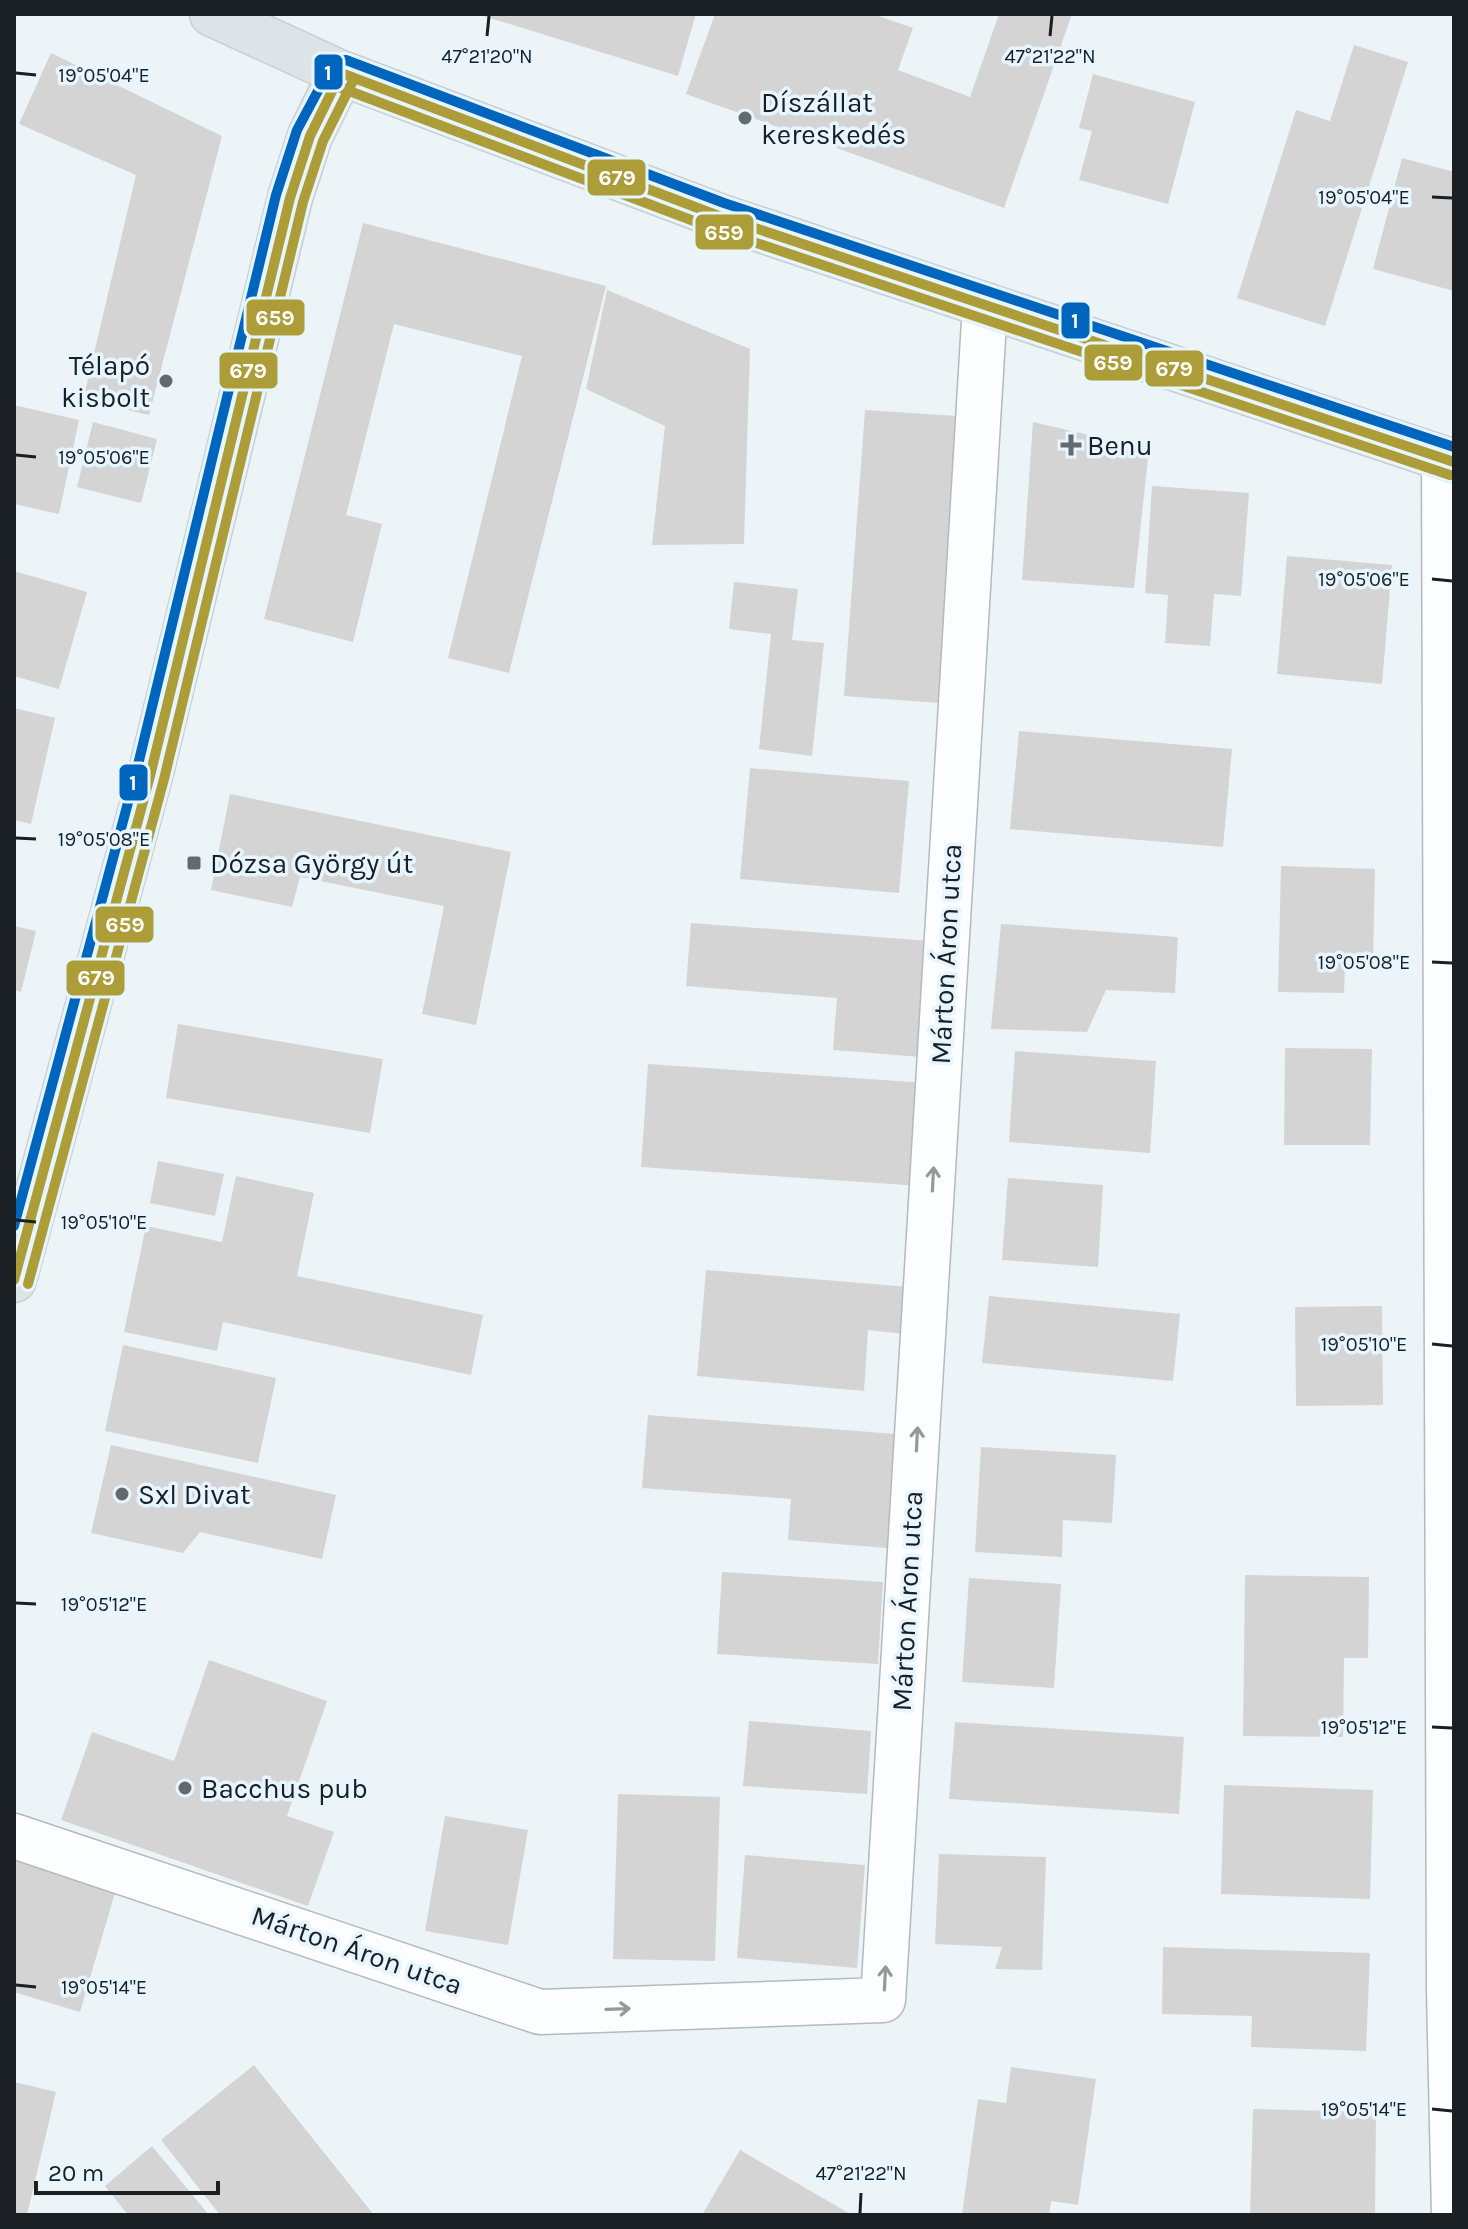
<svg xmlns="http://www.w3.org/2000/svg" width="1468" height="2229" viewBox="0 0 1468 2229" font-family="Karla,sans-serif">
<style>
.building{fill:#d4d4d5}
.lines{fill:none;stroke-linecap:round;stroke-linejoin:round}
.minor-casing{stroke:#b3babd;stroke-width:47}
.major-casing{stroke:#caced1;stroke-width:47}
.minor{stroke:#fcfdfe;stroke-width:44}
.major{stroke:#dde4e8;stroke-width:44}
.bus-1-casing{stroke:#e6f5fe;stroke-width:16}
.bus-2-casing{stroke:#e6f5fe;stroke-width:16}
.bus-3-casing{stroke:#e6f5fe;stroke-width:16}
.bus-1{stroke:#ac9d38;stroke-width:10}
.bus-2{stroke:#ac9d38;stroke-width:10}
.bus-3{stroke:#0065bd;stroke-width:10}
.oneway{stroke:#96999b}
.ticks{fill:none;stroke:#191f23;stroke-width:3}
.poi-dot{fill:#636a6e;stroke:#e6f5fe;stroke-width:3}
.labels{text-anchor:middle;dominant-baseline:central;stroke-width:7;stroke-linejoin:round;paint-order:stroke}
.poi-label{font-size:28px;fill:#191f23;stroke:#e6f5fe;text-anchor:start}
.street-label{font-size:28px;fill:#191f23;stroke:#e6f5fe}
.ticks-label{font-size:20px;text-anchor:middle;fill:#191f23;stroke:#e6f5fe;stroke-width:7;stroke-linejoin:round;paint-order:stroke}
.line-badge{stroke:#e6f5fe;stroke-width:3}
.badge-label{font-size:22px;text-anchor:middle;font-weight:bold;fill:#fff}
</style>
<rect width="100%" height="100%" fill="#ecf4f8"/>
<path class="building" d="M477 14H696L678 76Z
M715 14H873L913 28 898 70 970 97 999 14H1072L1004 208 686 94Z
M1354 45 1408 62 1325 326 1237 298 1296 110 1330 121Z
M51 53 222 136 149 415 83 400 136 175 19 124Z
M1093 74 1195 102 1168 204 1079 180 1092 131 1079 128Z
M1402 158 1454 172V291L1373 269Z
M363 223 606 286 509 673 448 658 522 356 394 324 346 515 382 524 353 642 264 619Z
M607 290 750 349 744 544 652 545 665 426 586 389Z
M14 405 79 420 59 514 14 504Z
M865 410 972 417 952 704 844 696Z
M93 422 157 439 141 503 77 487Z
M1033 422 1149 449 1134 588 1022 580Z
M1152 486 1249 493 1241 596 1214 594 1210 646 1165 643 1168 595 1145 593Z
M1287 556 1392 565 1382 684 1277 674Z
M14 571 87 592 59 689 14 676Z
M734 582 798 589 792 640 824 643 812 756 759 749 771 634 729 629Z
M14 708 55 718 31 824 14 820Z
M1019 731 1232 749 1223 847 1010 829Z
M750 768 909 781 899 893 740 879Z
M230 794 511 852 476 1025 422 1014 444 906 300 877 292 907 211 890Z
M1281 866 1375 869 1373 965 1345 964 1344 993 1278 992Z
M691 923 930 941 921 1057 833 1050 837 998 686 986Z
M1001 924 1178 937 1175 993 1106 990 1087 1032 991 1029Z
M14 926 36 931 21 992 14 990Z
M178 1024 383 1059 370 1133 166 1098Z
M1285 1048 1372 1049 1370 1145H1284Z
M1015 1051 1156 1061 1150 1153 1009 1142Z
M648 1064 927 1083 920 1186 641 1167Z
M158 1161 224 1174 215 1216 150 1203Z
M236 1176 314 1193 297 1276 483 1315 471 1375 223 1322 217 1351 124 1332 146 1226 222 1242Z
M1008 1178 1103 1185 1098 1267 1002 1260Z
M706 1270 909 1287 905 1334 868 1330 864 1391 697 1376Z
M989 1296 1180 1314 1173 1381 982 1363Z
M1382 1306 1383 1405 1296 1406 1295 1307Z
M123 1345 276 1378 258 1463 105 1431Z
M648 1415 896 1434 887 1548 788 1540 791 1499 642 1488Z
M111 1445 336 1495 322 1559 200 1532 183 1553 91 1533Z
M981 1447 1116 1455 1112 1523 1063 1520 1062 1557 975 1552Z
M722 1572 883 1582 878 1664 717 1654Z
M1245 1575 1369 1577 1368 1658H1344L1343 1737 1243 1736Z
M969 1578 1061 1584 1054 1688 962 1682Z
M209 1660 327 1701 287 1816 334 1832 308 1906 61 1820 92 1732 174 1761Z
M749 1721 871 1731 867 1794 743 1786Z
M955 1722 1184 1737 1179 1814 949 1799Z
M1224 1785 1373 1790 1370 1899 1221 1894Z
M618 1794 720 1797 715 1961 613 1959Z
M445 1816 528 1830 508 1945 425 1931Z
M939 1854 1046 1857 1042 1970 995 1969 1002 1947 935 1944Z
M745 1855 865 1865 857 1968 737 1958Z
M14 1856 117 1886 80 2012 14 1992Z
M1163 1947 1370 1953 1366 2051 1251 2047 1252 2016 1162 2014Z
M254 2065 374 2215H220L161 2140Z
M1011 2067 1096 2079 1078 2205 1051 2201 1049 2215H962L978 2099 1006 2103Z
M14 2082 56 2092 27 2215H14Z
M1253 2109 1376 2112 1375 2215H1250Z
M152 2146 209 2215H128L105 2186Z
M740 2150 852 2215H702Z"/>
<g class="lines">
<defs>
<path id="minor" d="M1444 459 1449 1991 1454 2215
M14 1836 540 2012 883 2000 985 305"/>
<path id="major" d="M212 14 341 73 719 216 1454 462
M14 1280 150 776 290 198 310 136 341 73"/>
</defs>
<use href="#minor" class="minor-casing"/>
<use href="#major" class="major-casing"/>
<use href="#minor" class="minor"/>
<use href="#major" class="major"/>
<defs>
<path id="bus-1" d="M341 73 719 216 1454 462
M14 1280 150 776 290 198 310 136 341 73"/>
<path id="bus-2" d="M336 86 715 229 1450 475
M28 1284 164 779 303 202 323 141 354 79"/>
<path id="bus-3" d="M14 1226 136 773 276 195 297 130 334 61 346 60 724 203 1454 447"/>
</defs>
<use href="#bus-1" class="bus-1-casing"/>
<use href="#bus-2" class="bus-2-casing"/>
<use href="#bus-3" class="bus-3-casing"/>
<use href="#bus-1" class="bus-1"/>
<use href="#bus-2" class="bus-2"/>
<use href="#bus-3" class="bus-3"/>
</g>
<defs><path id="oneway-shaft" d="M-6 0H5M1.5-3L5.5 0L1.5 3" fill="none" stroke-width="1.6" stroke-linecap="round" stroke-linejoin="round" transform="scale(2)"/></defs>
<g class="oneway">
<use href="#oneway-shaft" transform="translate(933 1179) rotate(-87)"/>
<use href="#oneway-shaft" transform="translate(917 1439) rotate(-87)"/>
<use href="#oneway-shaft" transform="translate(885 1978) rotate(-87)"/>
<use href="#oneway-shaft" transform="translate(618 2009) rotate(-2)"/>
</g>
<path class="ticks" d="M487 36 489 16M1050 36 1052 16M16 73 36 75M1432 197 1452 198M16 455 36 457M1432 579 1452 581M16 838 36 839M1432 962 1452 963M16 1220 36 1222M1432 1344 1452 1346M16 1603 36 1604M1432 1727 1452 1728M16 1985 36 1987M1432 2109 1452 2111M860 2213 861 2193"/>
<g class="poi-dot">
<circle cx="745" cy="118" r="8"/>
<circle cx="166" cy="381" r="8"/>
<path d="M1067 433h8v8h8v8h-8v8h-8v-8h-8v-8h8z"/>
<rect x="186" y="855" width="16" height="16" rx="4"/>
<circle cx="122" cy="1494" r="8"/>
<circle cx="185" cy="1788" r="8"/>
</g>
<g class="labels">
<g class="poi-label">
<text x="761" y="102">Díszállat<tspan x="761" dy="32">kereskedés</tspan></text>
<text x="150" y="365" text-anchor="end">Télapó<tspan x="150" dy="32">kisbolt</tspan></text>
<text x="1087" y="445">Benu</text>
<text x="210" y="863">Dózsa György út</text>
<text x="138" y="1494">Sxl Divat</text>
<text x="201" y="1788">Bacchus pub</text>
</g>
<g class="street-label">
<text transform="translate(946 954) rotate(-87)">Márton Áron utca</text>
<text transform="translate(907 1601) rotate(-87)">Márton Áron utca</text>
<text transform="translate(357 1950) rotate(19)">Márton Áron utca</text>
</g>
</g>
<g class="ticks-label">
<text x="487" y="63">47°21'20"N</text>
<text x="1050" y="63">47°21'22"N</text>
<text x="104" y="82">19°05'04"E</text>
<text x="1364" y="204">19°05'04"E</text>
<text x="104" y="464">19°05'06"E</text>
<text x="1364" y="586">19°05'06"E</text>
<text x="104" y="846">19°05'08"E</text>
<text x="1364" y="969">19°05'08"E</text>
<text x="104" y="1229">19°05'10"E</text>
<text x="1364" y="1351">19°05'10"E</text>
<text x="104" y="1611">19°05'12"E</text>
<text x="1364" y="1734">19°05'12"E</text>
<text x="104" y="1994">19°05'14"E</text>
<text x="1364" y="2116">19°05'14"E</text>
<text x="861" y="2180">47°21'22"N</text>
</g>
<g class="line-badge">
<rect x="313" y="53" width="31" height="38" rx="8" fill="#0065bd"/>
<rect x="586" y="158" width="61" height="39" rx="8" fill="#ac9d38"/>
<rect x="694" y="213" width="61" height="38" rx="8" fill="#ac9d38"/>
<rect x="245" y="298" width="61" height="39" rx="8" fill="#ac9d38"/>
<rect x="1060" y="301" width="31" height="39" rx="8" fill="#0065bd"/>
<rect x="1083" y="343" width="61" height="39" rx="8" fill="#ac9d38"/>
<rect x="1144" y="349" width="61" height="39" rx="8" fill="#ac9d38"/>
<rect x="218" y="351" width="61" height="39" rx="8" fill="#ac9d38"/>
<rect x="118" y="763" width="31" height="39" rx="8" fill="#0065bd"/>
<rect x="94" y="905" width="61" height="39" rx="8" fill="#ac9d38"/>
<rect x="65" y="959" width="61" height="38" rx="8" fill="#ac9d38"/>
</g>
<g class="badge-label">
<text x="328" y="80">1</text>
<text x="617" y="185">679</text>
<text x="724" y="240">659</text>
<text x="275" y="325">659</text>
<text x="1075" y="328">1</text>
<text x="1113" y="370">659</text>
<text x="1174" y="376">679</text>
<text x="248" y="378">679</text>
<text x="133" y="790">1</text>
<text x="125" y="932">659</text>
<text x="96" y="985">679</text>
</g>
<rect width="1468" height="2229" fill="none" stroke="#191f23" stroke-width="32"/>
<path d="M36 2181v12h182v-12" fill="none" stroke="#191f23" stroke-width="4"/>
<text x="48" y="2181" font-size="24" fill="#191f23" stroke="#e6f5fe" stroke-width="6" paint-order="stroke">20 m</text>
</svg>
